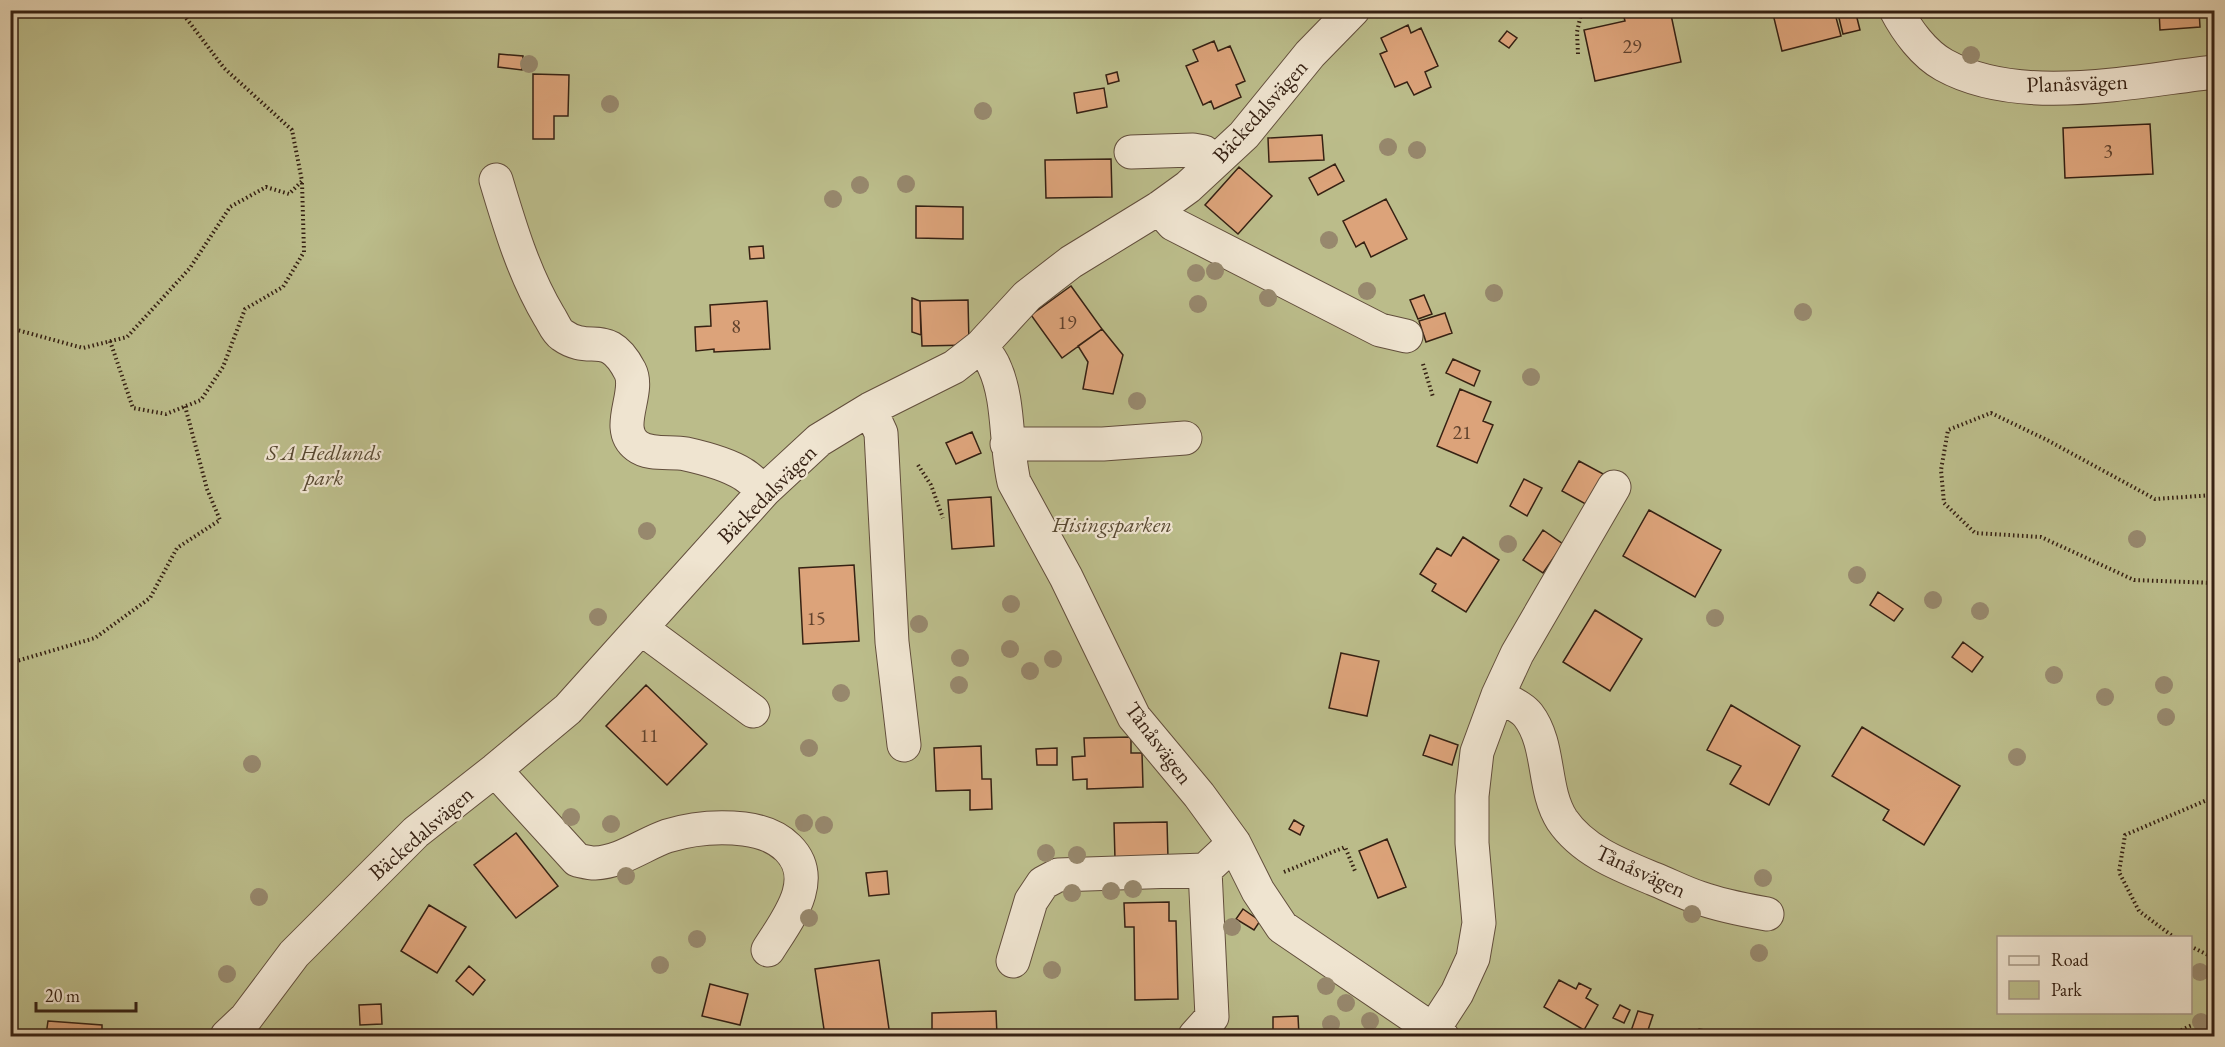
<svg xmlns="http://www.w3.org/2000/svg" width="2225" height="1047" viewBox="0 0 2225 1047" font-family="'EB Garamond',serif">
<style>
.green{fill:#bbbc8a;stroke:#786e4e;stroke-width:1.5;fill-rule:evenodd}
.building{fill:#dca37a;stroke:#362113;stroke-width:1.5}
.lines{fill:none;stroke-linecap:round;stroke-linejoin:round}
.minor-casing{stroke:#624e3c;stroke-width:35}
.path{stroke:#362113;stroke-width:4;stroke-dasharray:1.5 3;stroke-linecap:butt}
.minor{stroke:#efe4d0;stroke-width:33}
.tree{fill:#97886d}
.labels{text-anchor:middle;dominant-baseline:central;stroke-width:4.5;stroke-linejoin:round;paint-order:stroke}
.number-label{font-size:20px;fill:#60422d}
.street-label{font-size:22px;fill:#362113;stroke:#efe4d0}
.park-label{font-size:22px;font-style:italic;fill:#574831;stroke:#efe4d0}
</style>
<rect width="100%" height="100%" fill="#e6d6b6"/>
<filter id="stains"><feTurbulence type="fractalNoise" baseFrequency=".00333" numOctaves="4"/><feColorMatrix values="0 0 0 0 .2 0 0 0 0 .09 0 0 0 0 .02 0 0 0 .5 -.17"/></filter>
<radialGradient id="worn" r=".72"><stop offset=".6" stop-color="#630" stop-opacity="0"/><stop offset="1" stop-color="#630" stop-opacity=".3"/></radialGradient>
<path class="green" d="M10 11H2214V1036H11ZM1998 938H2190V1012H1998Z"/>
<path class="building" d="M1622 10H1670L1681 62 1595 81 1584 30 1625 21Z
M1772 10H1834L1841 36 1782 51Z
M1837 10H1855L1860 30 1843 34Z
M2159 10H2199L2200 27 2160 30Z
M1408 25 1411 33 1421 28 1438 66 1425 72 1431 87 1414 95 1407 82 1395 87 1380 54 1387 51 1381 38Z
M1507 31 1517 38 1509 48 1499 41Z
M1214 41 1218 51 1230 46 1245 81 1236 85 1241 97 1214 109 1211 101 1203 105 1186 66 1198 61 1193 50Z
M499 54 523 56 522 70 498 67Z
M1117 72 1119 81 1108 84 1106 75Z
M533 74 569 75 568 116H554V139H533Z
M1104 88 1107 107 1077 113 1074 93Z
M2150 124 2153 174 2065 178 2063 128Z
M1322 135 1324 160 1269 162 1268 138Z
M1111 159 1112 197 1046 198 1045 160Z
M1335 164 1344 181 1318 195 1309 178Z
M1239 167 1272 196 1238 234 1205 205Z
M2212 178H2214V234Z
M1386 199 1407 239 1371 257 1364 242 1356 247 1343 221Z
M916 206 963 207V239L916 238Z
M763 246 764 258 750 259 749 247Z
M1071 286 1102 329 1062 358 1031 315Z
M1424 295 1432 314 1418 319 1410 300Z
M912 298 920 301 921 335 912 332Z
M968 300 969 345 922 346 920 301Z
M767 301 770 349 714 352V349L696 351 695 327 711 326 710 305Z
M1445 313 1452 333 1426 342 1419 321Z
M1102 329 1123 355 1113 394 1083 389 1088 362 1078 346Z
M1453 359 1480 371 1474 386 1446 373Z
M1460 389 1491 402 1483 421 1493 425 1477 463 1437 446Z
M972 432 981 453 956 464 946 443Z
M1579 461 1607 476 1591 507 1562 491Z
M1524 479 1542 488 1527 516 1510 506Z
M991 497 994 546 952 549 948 500Z
M1649 510 1721 550 1695 597 1623 556Z
M1543 530 1563 544 1543 573 1523 560Z
M1463 537 1499 560 1466 612 1432 591 1436 584 1420 574 1437 548 1451 556Z
M854 565 859 641 803 644 799 568Z
M1878 592 1903 609 1894 621 1870 605Z
M1595 610 1642 639 1610 691 1563 662Z
M1963 642 1983 657 1972 672 1952 657Z
M1341 653 1379 661 1367 716 1329 708Z
M646 685 707 744 667 785 606 726Z
M1731 705 1800 746 1769 805 1730 784 1741 766 1707 750Z
M1862 727 1960 786 1924 845 1883 820 1889 810 1832 776Z
M1430 735 1458 745 1452 765 1423 755Z
M1131 737V753H1142L1143 787 1087 789V779L1073 780 1072 757 1085 756 1084 738Z
M981 746 982 779H991L992 809 970 810V790L936 791 934 748Z
M1057 748V765H1037L1036 749Z
M1294 820 1304 826 1300 835 1289 829Z
M1167 822 1168 858 1115 859 1114 823Z
M516 833 558 886 516 918 474 865Z
M1387 839 1406 887 1378 898 1359 851Z
M887 871 889 894 869 896 866 873Z
M1169 902V921H1176L1178 999 1135 1000 1134 927H1125L1124 903Z
M429 905 466 927 437 973 401 951Z
M1243 909 1260 921 1254 930 1236 919Z
M879 960 890 1036H825L815 969Z
M469 966 485 980 473 995 456 981Z
M1559 980 1576 989 1579 983 1591 989 1586 998 1598 1005 1584 1030 1544 1007Z
M710 984 748 994 740 1025 702 1016Z
M381 1004 382 1024 360 1025 359 1005Z
M1620 1005 1630 1010 1624 1023 1613 1018Z
M996 1011 997 1036H932V1013Z
M1638 1011 1653 1015 1646 1036 1631 1031Z
M1298 1016 1299 1036H1261V1030H1273V1017Z
M48 1021 102 1025V1036H27L46 1035Z
M1699 1029 1740 1036H1698Z"/>
<g class="lines">
<defs>
<path id="minor" d="M1896 10C1907 31 1924 54 1944 65 2020 107 2133 81 2214 72
M1131 152 1193 150 1204 152 1215 162
M496 180C510 227 524 274 549 316 553 322 556 331 562 335 591 356 607 327 630 371 641 393 613 428 637 446 650 456 671 451 686 454 704 458 727 464 743 474 750 478 757 486 764 491
M1159 208 1173 224 1380 330 1406 336
M981 346C986 353 991 359 994 366 1010 400 1005 444 1014 482L1066 577 1134 717 1199 795 1234 843 1258 891 1282 927 1442 1036
M870 409 881 433 892 642 904 745
M1007 444H1103L1185 438
M642 629 753 711
M1498 695C1507 701 1522 707 1528 715 1551 745 1542 789 1562 820 1583 851 1620 865 1654 879 1669 885 1684 893 1700 898 1722 906 1745 910 1767 914
M495 770 577 860C582 861 589 863 595 863 621 862 644 844 667 836 693 828 717 826 744 829 761 831 776 836 788 848 820 880 786 921 768 950
M1013 961 1031 901 1043 883 1058 875 1205 870 1234 843
M1433 1030 1457 993 1473 958 1479 923 1472 843V796L1477 752 1498 695 1517 654 1614 487
M227 1036 246 1018 294 954 416 832 495 770 568 709 764 491 819 440 870 409 954 367 981 346 1027 296 1071 262 1159 208 1188 187 1244 135 1310 54 1353 10
M1195 1036 1212 1017 1205 870"/>
</defs>
<use href="#minor" class="minor-casing"/>
<path class="path" d="M1578 54 1577 32 1582 10
M10 328 83 348 127 337 190 268 230 207 266 187 289 194 302 181 292 130 224 68 180 10
M110 341 133 408 166 414 201 400 223 367 245 309 283 287 304 252 302 182
M1423 364 1433 397
M918 465 931 485 943 518
M2214 495 2155 499 2047 440 1991 413 1948 430 1941 470 1944 503 1975 533 2041 537 2134 580 2214 583
M10 663 95 638 150 598 177 548 220 520 207 489 185 406
M1284 872 1345 847 1355 871
M2175 938 2139 911 2119 872 2125 835 2214 797
M2190 946 2214 958
M2169 1036 2190 1026 2214 1017"/>
<use href="#minor" class="minor"/>
</g>
<g class="tree">
<circle cx="1971" cy="55" r="9"/>
<circle cx="529" cy="64" r="9"/>
<circle cx="610" cy="104" r="9"/>
<circle cx="983" cy="111" r="9"/>
<circle cx="1388" cy="147" r="9"/>
<circle cx="1417" cy="150" r="9"/>
<circle cx="906" cy="184" r="9"/>
<circle cx="860" cy="185" r="9"/>
<circle cx="833" cy="199" r="9"/>
<circle cx="1329" cy="240" r="9"/>
<circle cx="1215" cy="271" r="9"/>
<circle cx="1196" cy="273" r="9"/>
<circle cx="1367" cy="291" r="9"/>
<circle cx="1494" cy="293" r="9"/>
<circle cx="1268" cy="298" r="9"/>
<circle cx="1198" cy="304" r="9"/>
<circle cx="1803" cy="312" r="9"/>
<circle cx="1531" cy="377" r="9"/>
<circle cx="1137" cy="401" r="9"/>
<circle cx="647" cy="531" r="9"/>
<circle cx="2137" cy="539" r="9"/>
<circle cx="1508" cy="544" r="9"/>
<circle cx="1857" cy="575" r="9"/>
<circle cx="1933" cy="600" r="9"/>
<circle cx="1011" cy="604" r="9"/>
<circle cx="1980" cy="611" r="9"/>
<circle cx="598" cy="617" r="9"/>
<circle cx="1715" cy="618" r="9"/>
<circle cx="919" cy="624" r="9"/>
<circle cx="1010" cy="649" r="9"/>
<circle cx="960" cy="658" r="9"/>
<circle cx="1053" cy="659" r="9"/>
<circle cx="1030" cy="671" r="9"/>
<circle cx="2054" cy="675" r="9"/>
<circle cx="959" cy="685" r="9"/>
<circle cx="2164" cy="685" r="9"/>
<circle cx="841" cy="693" r="9"/>
<circle cx="2105" cy="697" r="9"/>
<circle cx="2166" cy="717" r="9"/>
<circle cx="809" cy="748" r="9"/>
<circle cx="2017" cy="757" r="9"/>
<circle cx="252" cy="764" r="9"/>
<circle cx="571" cy="817" r="9"/>
<circle cx="804" cy="823" r="9"/>
<circle cx="611" cy="824" r="9"/>
<circle cx="824" cy="825" r="9"/>
<circle cx="1046" cy="853" r="9"/>
<circle cx="1077" cy="855" r="9"/>
<circle cx="626" cy="876" r="9"/>
<circle cx="1763" cy="878" r="9"/>
<circle cx="1133" cy="889" r="9"/>
<circle cx="1111" cy="891" r="9"/>
<circle cx="1072" cy="893" r="9"/>
<circle cx="259" cy="897" r="9"/>
<circle cx="1692" cy="914" r="9"/>
<circle cx="809" cy="918" r="9"/>
<circle cx="1232" cy="927" r="9"/>
<circle cx="697" cy="939" r="9"/>
<circle cx="1759" cy="953" r="9"/>
<circle cx="660" cy="965" r="9"/>
<circle cx="1052" cy="970" r="9"/>
<circle cx="2200" cy="972" r="9"/>
<circle cx="227" cy="974" r="9"/>
<circle cx="1326" cy="986" r="9"/>
<circle cx="1346" cy="1003" r="9"/>
<circle cx="1370" cy="1021" r="9"/>
<circle cx="2201" cy="1022" r="9"/>
<circle cx="1331" cy="1024" r="9"/>
</g>
<g class="labels">
<g class="number-label">
<text x="1632" y="46">29</text>
<text x="2108" y="151">3</text>
<text x="1067" y="322">19</text>
<text x="736" y="326">8</text>
<text x="1462" y="432">21</text>
<text x="816" y="618">15</text>
<text x="649" y="735">11</text>
</g>
<g class="street-label">
<text transform="translate(2077 83) rotate(-2)">Planåsvägen</text>
<text transform="translate(1260 111) rotate(-48)">Bäckedalsvägen</text>
<text transform="translate(767 494) rotate(-45)">Bäckedalsvägen</text>
<text transform="translate(1159 743) rotate(53)">Tånåsvägen</text>
<text transform="translate(421 833) rotate(-41)">Bäckedalsvägen</text>
<text transform="translate(1641 871) rotate(25)">Tånåsvägen</text>
</g>
<g class="park-label">
<text x="324" y="452">S A Hedlunds<tspan x="324" dy="25">park</tspan></text>
<text x="1112" y="524">Hisingsparken</text>
</g>
</g>
<rect width="2225" height="1047" fill="none" stroke="#e6d6b6" stroke-width="36"/>
<rect x="12" y="12" width="2201" height="1023" fill="none" stroke="#362113" stroke-width="3"/>
<rect x="18" y="18" width="2189" height="1011" fill="none" stroke="#362113" stroke-width="1.5"/>
<rect x="1997" y="936" width="195" height="78" fill="#efe4d0" stroke="#a59684" stroke-width="1.5"/>
<rect x="2009" y="956" width="30" height="9" fill="#efe4d0" stroke="#a59684" stroke-width="1.5"/>
<text x="2051" y="966" font-size="18" fill="#362113">Road</text>
<rect x="2009" y="981" width="30" height="18" fill="#bbbc8a" stroke="#a59684" stroke-width="1.5"/>
<text x="2051" y="996" font-size="18" fill="#362113">Park</text>
<path d="M36 1002v9h100v-9" fill="none" stroke="#362113" stroke-width="3"/>
<text x="45" y="1002" font-size="18" fill="#362113" stroke="#efe4d0" stroke-width="4.5" paint-order="stroke">20 m</text>
<rect width="100%" height="100%" filter="url(#stains)"/>
<rect width="100%" height="100%" fill="url(#worn)"/>
</svg>
